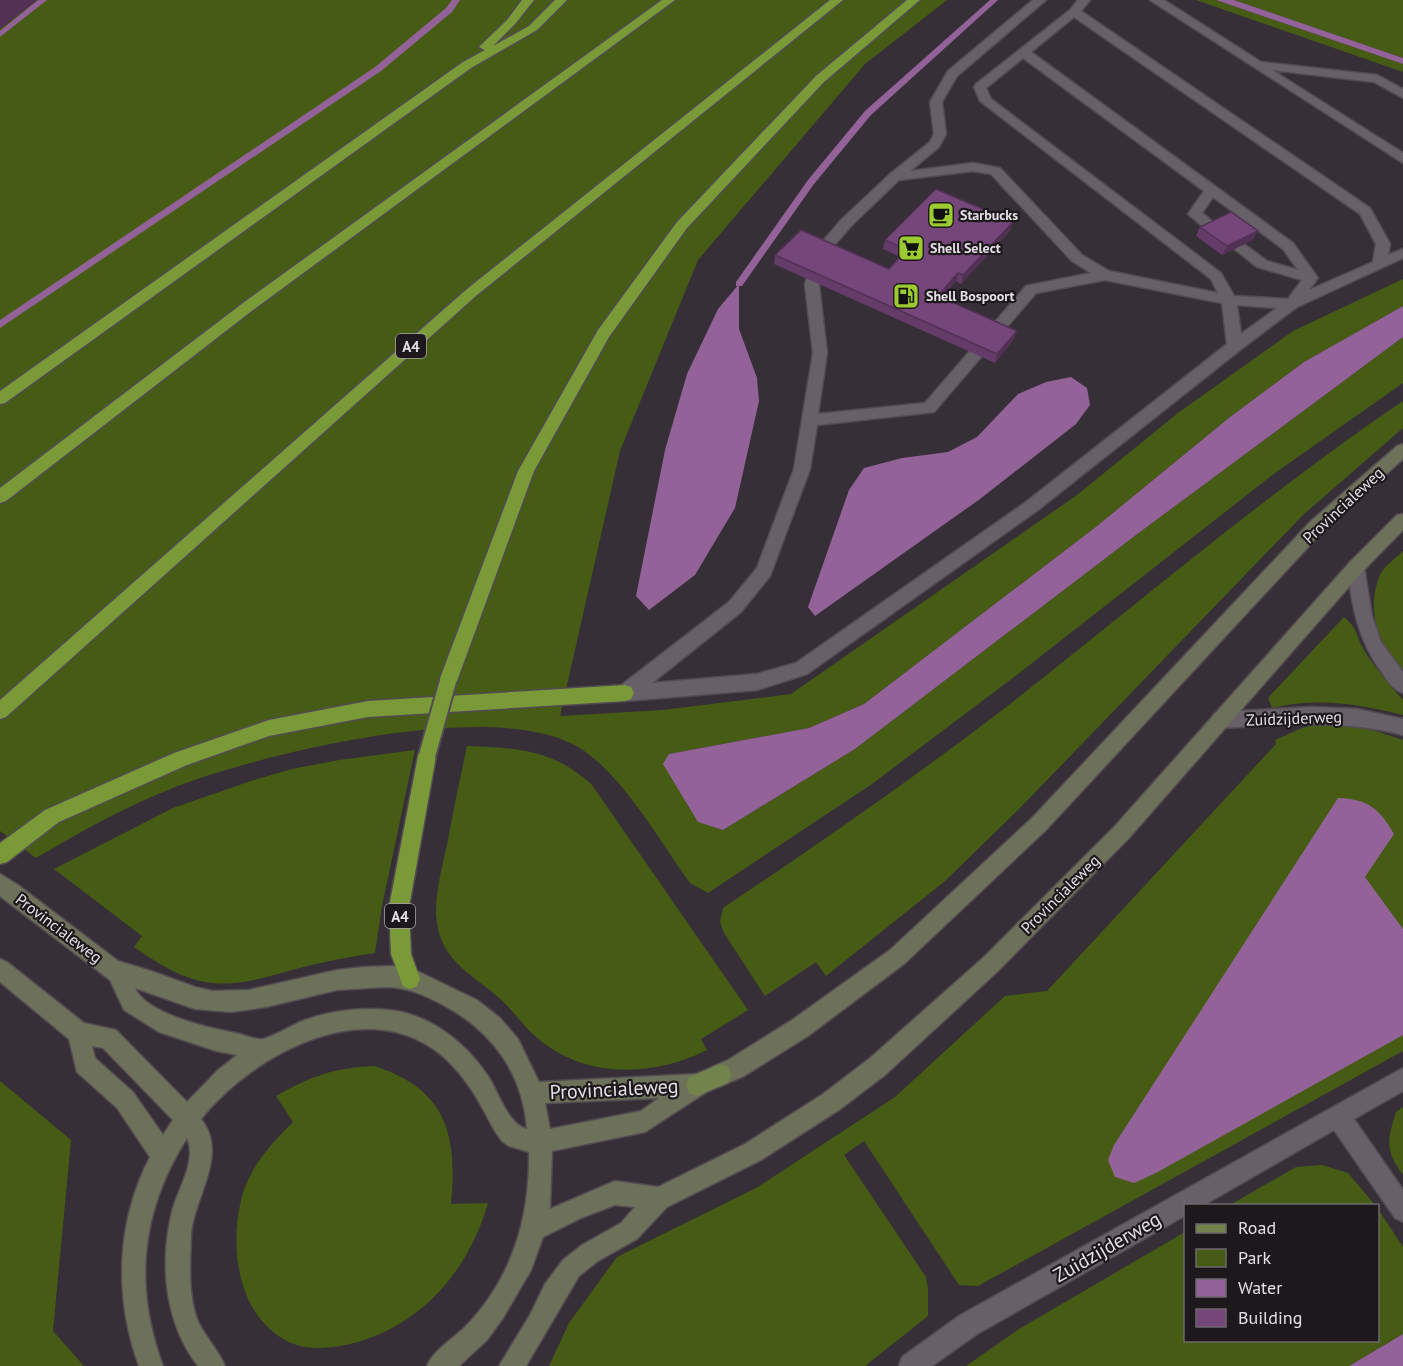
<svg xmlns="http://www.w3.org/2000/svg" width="1403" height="1366" viewBox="0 0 1403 1366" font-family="'PT Sans',sans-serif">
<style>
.green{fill:#465c15}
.water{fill:#936298}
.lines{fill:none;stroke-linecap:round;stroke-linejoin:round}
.stream{fill:#936298;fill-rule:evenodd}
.service-casing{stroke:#524b52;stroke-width:3}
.minor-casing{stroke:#524b52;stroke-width:3}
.secondary-casing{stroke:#524b52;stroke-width:3}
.primary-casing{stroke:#524b52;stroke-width:3}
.motorway-casing{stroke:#524b52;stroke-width:3}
.service{fill:#686069;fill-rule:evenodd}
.minor{fill:#686069;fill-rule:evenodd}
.secondary{fill:#6d715a;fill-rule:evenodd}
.primary{fill:#73834c;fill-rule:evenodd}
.motorway{fill:#7a9a38;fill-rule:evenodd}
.motorway-bridge-casing{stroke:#524b52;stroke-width:20;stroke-linecap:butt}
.motorway-bridge{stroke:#7a9a38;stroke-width:16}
.wall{fill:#653c69}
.shaded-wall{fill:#523155}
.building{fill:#75467a;stroke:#523155;stroke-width:1.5}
.labels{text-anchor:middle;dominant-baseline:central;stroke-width:4.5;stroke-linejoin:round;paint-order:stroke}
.far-poi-label{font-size:14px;font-weight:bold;fill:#e5e0e6;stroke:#1c181c;text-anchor:start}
.shield{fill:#1c181c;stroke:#a9a4a9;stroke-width:1.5}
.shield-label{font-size:15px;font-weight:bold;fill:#e5e0e6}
.street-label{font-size:16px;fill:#e5e0e6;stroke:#1c181c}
.near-street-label{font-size:20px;fill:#e5e0e6;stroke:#1c181c}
</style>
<rect width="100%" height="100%" fill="#362f37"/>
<path class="green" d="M37 0H947L865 64 698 260 620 451 560 716 663 710 791 694 1077 495 1178 413 1293 331 1403 279V306L1304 362 1230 417 1097 526 864 704 809 728 669 754 723 830 855 749 1136 535 1403 337V383L1275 473 1018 674 872 784 708 893 690 883C660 842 622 773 578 747 495 697 265 753 178 786 128 805 82 831 36 858L0 831V29Z
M1196 0H1216L1403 64V72Z
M1234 0H1403V58Z
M1403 401V428L1303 515 1021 807 945 881 826 976 816 962 765 996 724 933 720 922 723 908C818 844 911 780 1001 711 1134 607 1263 496 1403 401Z
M1403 551V671C1379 645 1365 610 1380 575 1383 567 1396 558 1403 551Z
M1344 617C1359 630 1355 635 1364 650 1375 668 1389 684 1403 700V715C1359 704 1317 697 1272 708L1268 698Z
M1317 724 1357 725 1403 740V1051L978 1286 959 1285 864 1141 844 1155 926 1277 928 1289V1316L865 1366H549L569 1323 617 1257 758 1187 895 1097 1005 996 1047 991 1276 744 1275 740 1302 728Z
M467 746C518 748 553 749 592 785L748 1010 701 1039 707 1050C652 1078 580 1079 533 1034 520 1022 511 1008 498 997 468 971 438 959 436 913 436 891 442 866 447 845 453 812 460 779 467 746Z
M415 750 382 906 375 953C354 956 332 960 312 965 272 974 231 993 190 978 169 971 152 959 134 947L142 936 54 869 173 808 251 781 292 769 339 760Z
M374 1066C446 1089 458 1134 451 1204L488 1203C469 1270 422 1325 354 1343 334 1348 310 1351 291 1343 235 1318 227 1239 245 1187 255 1161 274 1141 293 1122L276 1096C311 1076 334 1068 374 1066Z
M0 1081 71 1140 53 1331 84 1366H0Z
M1403 1107V1175C1385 1150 1387 1141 1396 1112Z
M1322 1165 1348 1173 1375 1205H1230L1296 1167Z
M1378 1209 1403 1247V1334L1349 1366H966L1019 1329 1185 1232 1186 1340H1378Z"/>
<path class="water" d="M1216 0H1234L1403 58V64Z
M739 284V329L757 378 759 401 735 508 695 575 649 610 636 596 665 450 687 374 718 309Z
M1403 306V337L1136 535 855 749 723 830 698 822 663 764 669 754 809 728 864 704 1097 526 1230 417 1304 362Z
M1071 377 1087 388 1090 405 1076 424 980 499 815 616 808 607 849 490 864 468 902 458 948 452 977 437 1018 394 1046 382Z
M1338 798C1368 799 1379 808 1394 834L1365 877 1403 929V1035L1156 1173 1134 1183 1115 1177 1108 1160 1114 1145Z
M1403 1334V1366H1349Z"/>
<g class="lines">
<path class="stream" d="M38 0H47L0 37V31Z
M452 0H460L452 12 381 71 0 328V320L375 67 446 8Z
M990 0H998L871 115 814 184 742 286H736V282L808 180 865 111Z"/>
<defs>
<path id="service" d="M1033 0H1046L957 76 942 102 946 134 939 147 910 171 973 163 1000 168 1082 255 1109 271 1218 293 1211 279 980 101 974 87 976 84 1070 10 1078 0H1090L1081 11 1370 208 1390 244 1388 255 1403 249V258L1297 307 1240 350 1038 510 807 674 757 690 625 701 619 699 616 693 619 687 729 602 757 568 794 469 813 353 805 285 811 255 841 220 890 174 930 142 934 134 930 102 948 71ZM1074 17 1360 214 1376 244 1373 262 1309 290 1318 278 1293 243 1031 52ZM1023 58 1204 191 1188 214 1208 231 1213 232 1220 228 1202 213 1213 197 1283 249 1298 270 1267 261 1244 244H1234L1232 247 1257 267 1302 280 1288 299 1234 296 1221 273 991 99 986 88ZM973 171 991 174 1072 261 1091 273 1026 286 925 403 818 414 827 353 819 285 825 256 851 226 899 180ZM1105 280 1222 303 1227 344 1026 502 796 663 757 674 652 683 741 612 770 576 810 469 817 425 934 412 1036 293ZM1237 305 1277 308 1241 334Z
M1150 0H1164L1261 62 1377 75 1403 89V98L1374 82 1272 70 1403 153V163Z"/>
<path id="minor" d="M1356 560 1362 562 1364 567 1372 616 1381 642 1403 672V693C1394 690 1388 682 1383 674 1359 642 1351 606 1348 567L1350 562Z
M1312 707 1357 709 1403 719V735C1342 719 1282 725 1220 728L1214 726 1211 720 1214 714 1220 712Z
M1403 1068V1091L1354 1119 1403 1190V1222L1395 1218 1334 1130 1202 1206H1186V1215L977 1334 932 1366H899L902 1357 959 1316Z"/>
<path id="secondary" d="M1403 444V459L1323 531 1046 830 904 964 808 1036 744 1076 720 1086 712 1083 709 1075 712 1067 728 1060 792 1020 890 950 1032 818 1311 521 1397 446Z
M1403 514V530L1362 572 1129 838 998 971 885 1075 839 1110 761 1160 667 1207 637 1239 598 1261 579 1276 526 1366H499L530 1315 545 1284 563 1260 582 1245 621 1223 635 1207 615 1205 581 1218 543 1237 531 1270 503 1318 487 1340 459 1366H427C434 1349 455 1338 468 1324 513 1276 530 1217 529 1152L509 1146 502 1141C494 1131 489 1120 483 1109 474 1092 462 1075 448 1061 373 989 255 1052 201 1119 230 1155 192 1199 191 1237 190 1264 188 1294 197 1319 204 1336 218 1349 225 1366H198C164 1322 159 1261 173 1208 179 1187 197 1160 187 1138 141 1211 133 1285 163 1366H139C114 1297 116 1223 150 1157L117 1108 77 1072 69 1039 0 982V959L7 962 84 1023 116 1030 187 1102 217 1071 237 1055 216 1051 159 1032 124 1010 110 980 0 896V874L18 885 118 961 151 971 195 987 213 991 249 990 337 970 364 967 394 966 415 970 477 1000 500 1018 518 1039 539 1082 697 1074 705 1077 708 1085 705 1093 645 1132 552 1151 550 1209 615 1181 658 1187 745 1144 823 1094 869 1059 984 957 1115 826 1350 562 1397 515ZM384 987C407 987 425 995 445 1006 493 1032 523 1074 527 1129 508 1125 498 1091 488 1076 466 1043 430 1014 389 1010 360 1007 327 1011 300 1022 292 1026 269 1038 263 1039 256 1040 246 1036 240 1034 213 1029 147 1015 135 988L195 1009 231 1012 266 1007 337 990ZM92 1046 103 1048 173 1120 163 1135 133 1092 95 1058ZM659 1098 641 1111 550 1129 545 1103Z"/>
<path id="primary" d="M720 1064 728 1067 731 1075 728 1083 697 1096 689 1093 686 1085 689 1077Z"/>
<path id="motorway" d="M522 0H534L515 24 493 46 529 26 555 0H567L537 30 471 68 5 403 0 404V391L463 62 485 50 479 47 481 45 507 20Z
M662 0H675L253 310 6 501 0 503V488L243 303Z
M830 0H843L477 295 6 717 0 719V700L467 289Z
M907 0H920L824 82 687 228 609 337 534 471 457 681 454 686 448 689 442 686 439 681 518 471 598 330 677 222 816 76Z
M625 685 631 687 634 693 631 699 625 701 368 717 269 736 187 765 59 822 7 862 0 864V843L45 810 174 753 269 720 368 701Z
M427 748 434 750 436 756 409 907 411 954 420 979 417 986 410 989 403 986 391 954 389 907 418 756 420 750Z"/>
</defs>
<use href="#service" class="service-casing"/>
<use href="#minor" class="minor-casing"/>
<use href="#secondary" class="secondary-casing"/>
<use href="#primary" class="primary-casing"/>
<use href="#motorway" class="motorway-casing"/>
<use href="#service" class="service"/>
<use href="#minor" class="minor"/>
<use href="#secondary" class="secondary"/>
<use href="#primary" class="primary"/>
<use href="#motorway" class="motorway"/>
<defs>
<path id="motorway-bridge" d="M427 756 448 681"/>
</defs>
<use href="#motorway-bridge" class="motorway-bridge-casing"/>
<use href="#motorway-bridge" class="motorway-bridge"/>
</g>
<path class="wall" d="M1200 227 1253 240 1222 255 1196 236Z
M1010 231 961 284 956 281 942 298 1014 339 995 363 774 264 775 255 889 269 900 257 883 249 885 240Z"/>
<path class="shaded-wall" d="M0 0H37L0 29Z
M1013 222 1010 231 961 284 963 275Z
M1258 231 1253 240 1222 255 1227 246Z
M958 273 956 281 936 305 938 296Z
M1017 331 1014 339 995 363 997 354Z"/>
<path class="building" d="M936 189 1013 222 963 275 958 273 938 296 1017 331 997 354 775 255 801 230 889 269 906 250 885 240Z
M1231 212 1258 231 1227 246 1200 227Z"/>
<defs>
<symbol id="cafe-square" viewBox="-11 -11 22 22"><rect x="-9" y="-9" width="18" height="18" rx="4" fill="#9cca31" stroke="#1c181c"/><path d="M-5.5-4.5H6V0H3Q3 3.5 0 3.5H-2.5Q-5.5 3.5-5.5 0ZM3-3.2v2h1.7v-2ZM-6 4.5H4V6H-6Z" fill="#111"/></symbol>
<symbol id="supermarket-square" viewBox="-11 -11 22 22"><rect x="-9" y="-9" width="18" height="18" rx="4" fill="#9cca31" stroke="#1c181c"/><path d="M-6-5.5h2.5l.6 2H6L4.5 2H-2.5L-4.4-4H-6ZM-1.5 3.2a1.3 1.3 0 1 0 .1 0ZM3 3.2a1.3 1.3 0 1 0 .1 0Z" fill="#111"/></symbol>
<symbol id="fuel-square" viewBox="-11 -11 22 22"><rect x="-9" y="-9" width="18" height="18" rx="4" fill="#9cca31" stroke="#1c181c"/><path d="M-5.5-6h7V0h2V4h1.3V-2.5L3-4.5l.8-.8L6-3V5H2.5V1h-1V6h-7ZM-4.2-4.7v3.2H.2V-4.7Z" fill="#111"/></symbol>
</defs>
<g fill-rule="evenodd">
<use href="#cafe-square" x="926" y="200" width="30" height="30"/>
<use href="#supermarket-square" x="896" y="233" width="30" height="30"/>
<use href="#fuel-square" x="891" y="281" width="30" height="30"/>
</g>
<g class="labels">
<g class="far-poi-label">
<text x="960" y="215">Starbucks</text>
<text x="930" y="248">Shell Select</text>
<text x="926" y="296">Shell Bospoort</text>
</g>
<g class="shield">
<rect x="396" y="334" width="30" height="24" rx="4.5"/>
<rect x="385" y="904" width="30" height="24" rx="4.5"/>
</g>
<g class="shield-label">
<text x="411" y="346">A4</text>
<text x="400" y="916">A4</text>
</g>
<g class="street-label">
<text transform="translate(1343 505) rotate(-43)">Provincialeweg</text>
<text transform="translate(1294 718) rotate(-2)">Zuidzijderweg</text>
<text transform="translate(1060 894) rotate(-45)">Provincialeweg</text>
<text transform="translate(59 928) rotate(37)">Provincialeweg</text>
</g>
<g class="near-street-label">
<text transform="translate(614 1089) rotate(-3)">Provincialeweg</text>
<text transform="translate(1107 1247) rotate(-30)">Zuidzijderweg</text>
</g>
</g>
<rect x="1184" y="1204" width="195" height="138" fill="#1c181c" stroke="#6c686d" stroke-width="1.5"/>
<rect x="1196" y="1224" width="30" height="9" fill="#73834c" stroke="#6c686d" stroke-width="1.5"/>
<text x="1238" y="1234" font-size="18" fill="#e5e0e6">Road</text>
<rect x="1196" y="1249" width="30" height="18" fill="#465c15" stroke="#6c686d" stroke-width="1.5"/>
<text x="1238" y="1264" font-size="18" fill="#e5e0e6">Park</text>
<rect x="1196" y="1279" width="30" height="18" fill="#936298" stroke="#6c686d" stroke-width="1.5"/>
<text x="1238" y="1294" font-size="18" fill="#e5e0e6">Water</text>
<rect x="1196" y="1309" width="30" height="18" fill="#75467a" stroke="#6c686d" stroke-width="1.5"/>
<text x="1238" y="1324" font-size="18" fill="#e5e0e6">Building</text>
</svg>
